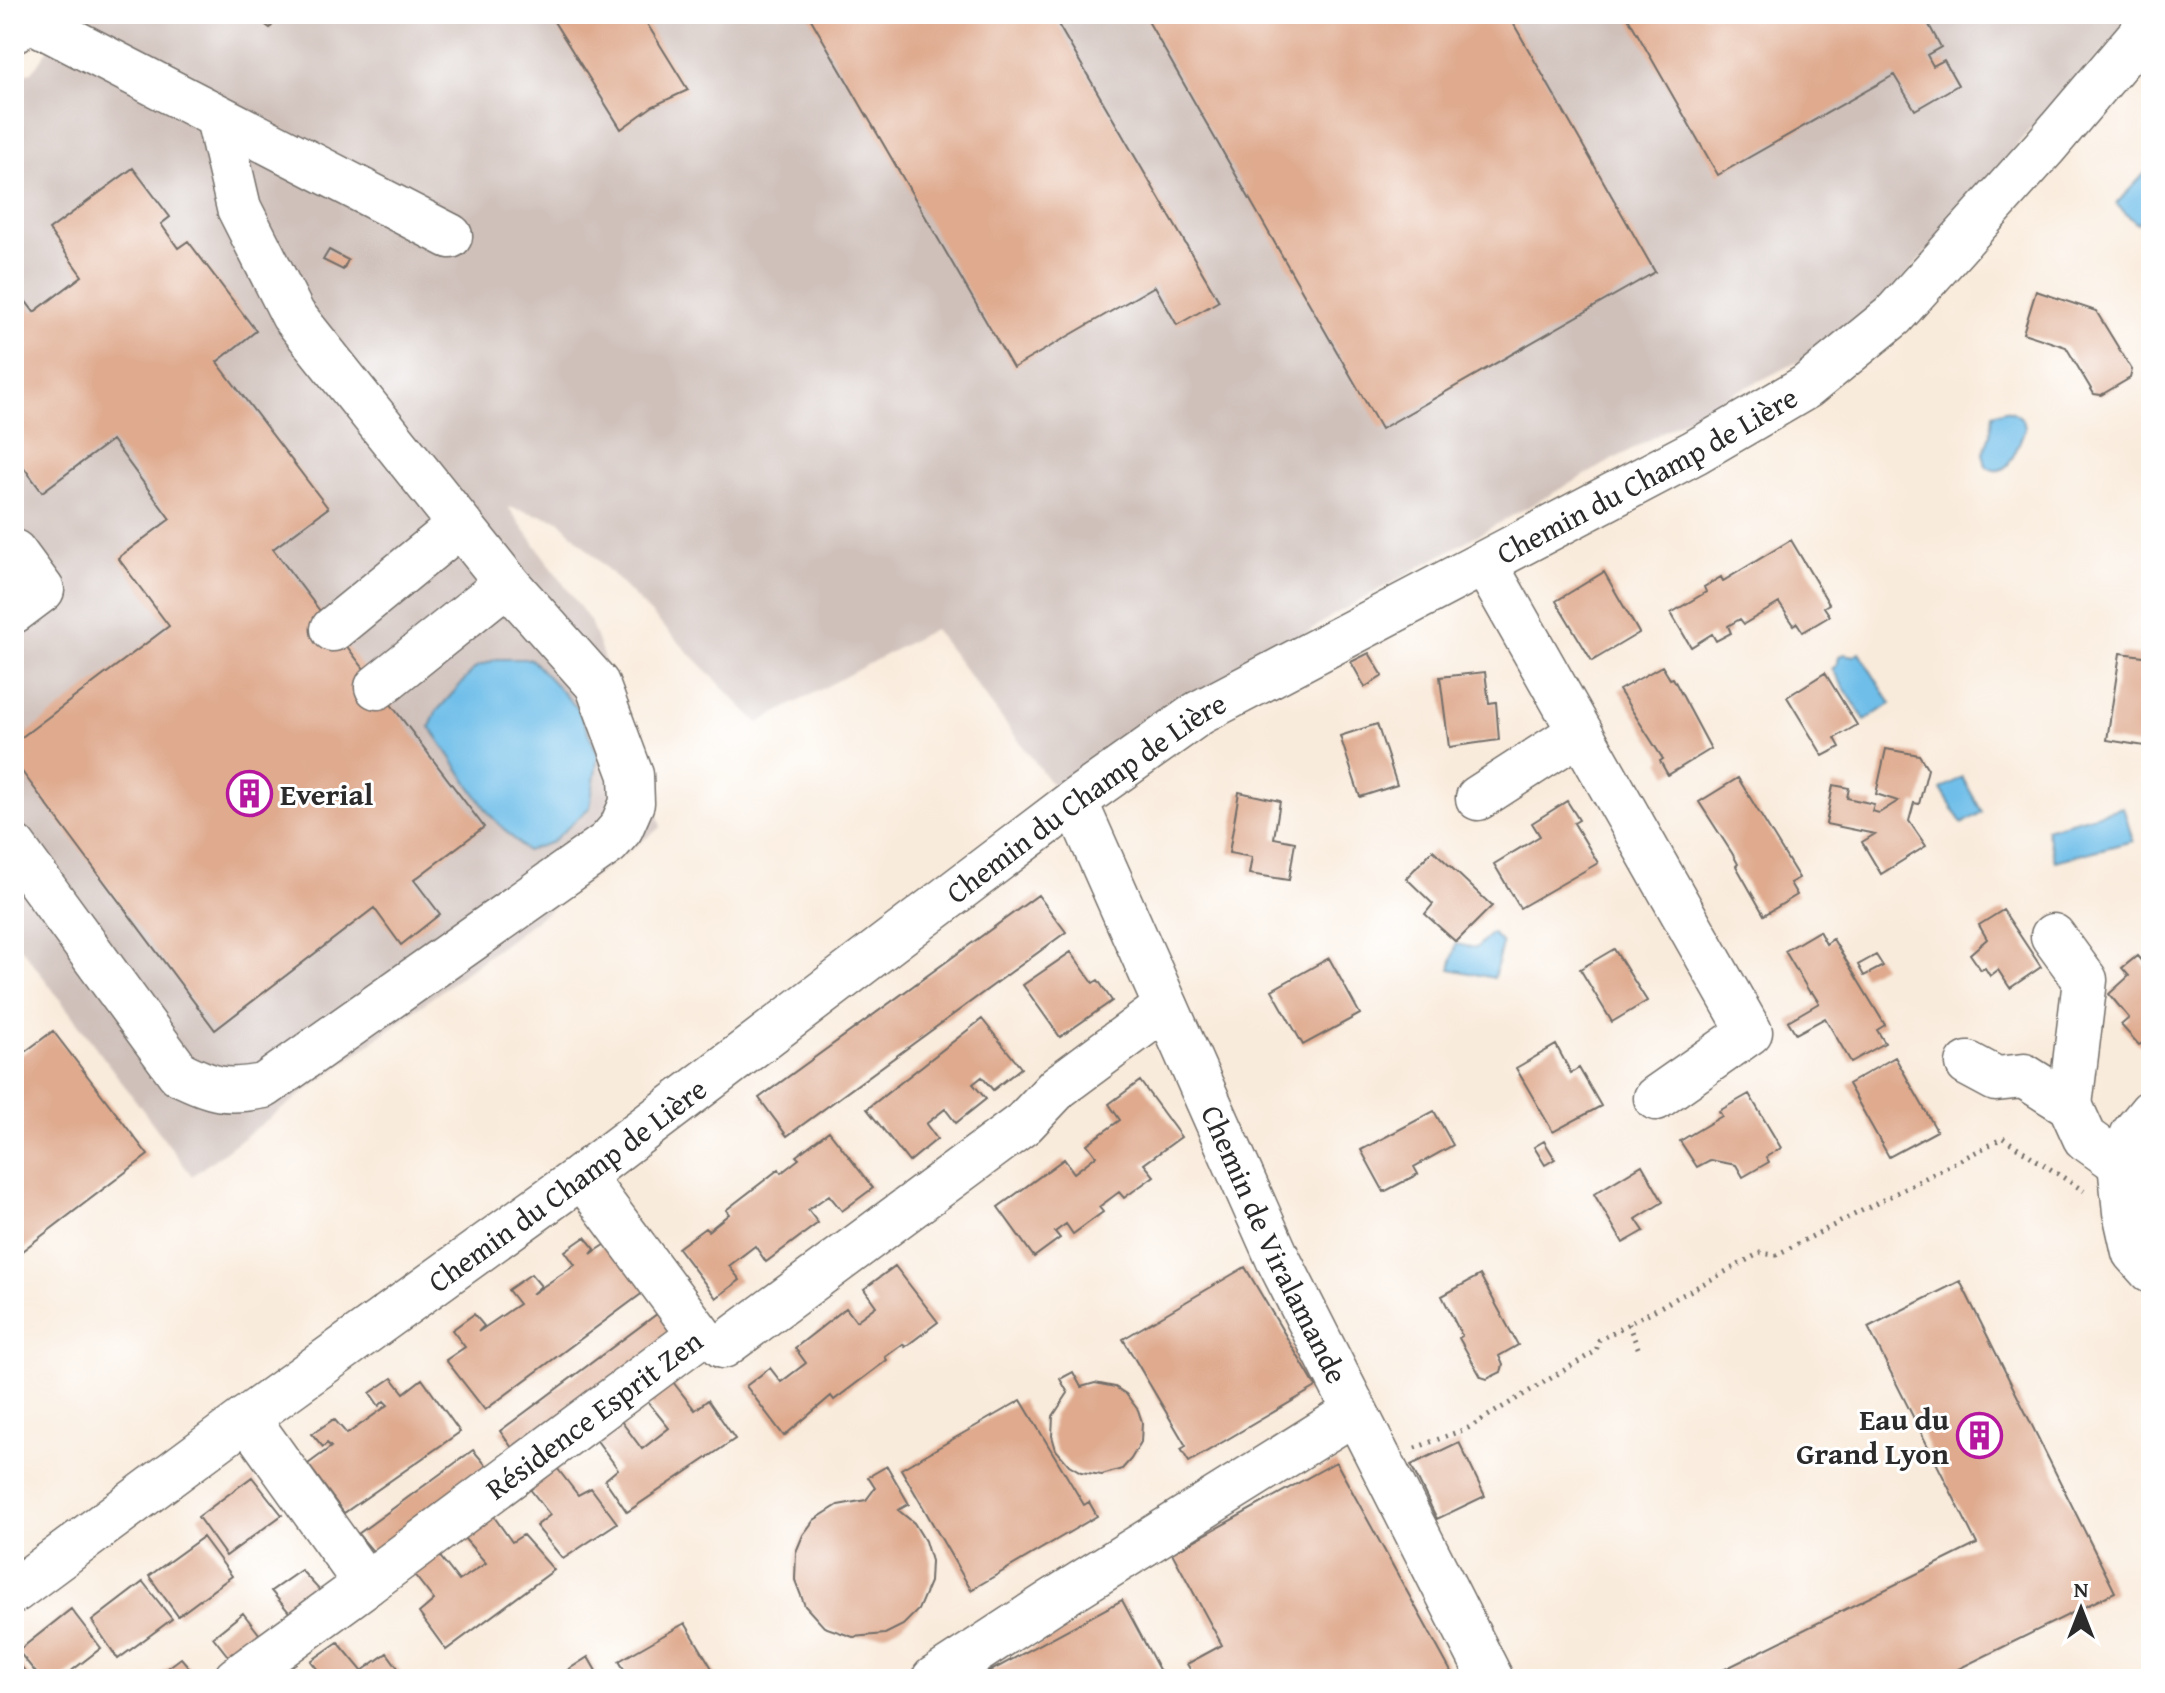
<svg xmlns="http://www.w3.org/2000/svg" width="2165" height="1693" viewBox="0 0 2165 1693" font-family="'Gentium Book Plus',serif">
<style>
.industrial{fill:#cfc0ba}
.water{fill:#6ebee9;stroke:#4c748a;stroke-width:2}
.building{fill:#dfaa8e}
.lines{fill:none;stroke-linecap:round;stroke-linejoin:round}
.minor-casing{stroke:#736e69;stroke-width:47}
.major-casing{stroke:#736e69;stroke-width:47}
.path{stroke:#736e69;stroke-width:5;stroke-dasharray:2 6;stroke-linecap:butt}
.minor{stroke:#fff;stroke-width:44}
.major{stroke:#fff;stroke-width:44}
.labels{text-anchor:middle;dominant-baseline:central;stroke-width:6;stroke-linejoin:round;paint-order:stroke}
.street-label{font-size:30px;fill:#2b2b2b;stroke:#fff}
.poi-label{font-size:30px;font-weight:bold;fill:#2b2b2b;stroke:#fff;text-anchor:start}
</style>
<rect width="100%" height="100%" fill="#fff"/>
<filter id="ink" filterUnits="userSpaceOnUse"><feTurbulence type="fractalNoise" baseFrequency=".0125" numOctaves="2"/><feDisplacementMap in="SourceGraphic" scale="16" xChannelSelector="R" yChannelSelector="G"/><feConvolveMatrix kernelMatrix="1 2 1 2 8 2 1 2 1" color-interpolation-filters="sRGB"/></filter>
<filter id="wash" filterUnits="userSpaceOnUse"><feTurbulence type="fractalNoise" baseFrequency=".006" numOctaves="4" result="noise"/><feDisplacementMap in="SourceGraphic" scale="32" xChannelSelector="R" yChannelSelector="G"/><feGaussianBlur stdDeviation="1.8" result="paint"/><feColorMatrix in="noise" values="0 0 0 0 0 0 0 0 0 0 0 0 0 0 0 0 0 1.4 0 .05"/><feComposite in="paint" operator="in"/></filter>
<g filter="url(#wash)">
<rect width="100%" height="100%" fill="#f9ebdb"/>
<path class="industrial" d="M72 14H2137L2138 15 2044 113 1907 275 1833 345 1722 399 1332 616 1065 802 934 629 758 723 559 520 508 507 590 621 641 759 661 827 192 1176 14 938V75L32 72Z"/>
<path class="water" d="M2147 171 2151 175V210L2137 224 2116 204Z
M2005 410C2016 412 2024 417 2025 429 2017 445 2009 483 1986 466L1983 453 1990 435 1993 414Z
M1859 652 1891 704 1865 720 1832 669 1837 665 1839 657 1843 654 1854 656Z
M497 659H531L578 709 598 755 590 807 552 842 526 851 490 815 430 727 436 712 476 667Z
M1962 777 1982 812 1962 824 1941 789Z
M2123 807 2133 841 2055 861 2046 829Z
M1492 933 1502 943 1494 978 1450 969 1456 944 1476 948Z"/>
<g id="blocks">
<path class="building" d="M251 14H281L270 28Z
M563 14H641L688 90 653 106 621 129 553 20Z
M808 14H1052L1219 301 1177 325 1155 286 1013 368Z
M1144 14H1508L1655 272 1381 429Z
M1626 14H1923L1941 47 1927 55 1933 66 1944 60 1958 85 1915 110 1894 75 1718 175Z
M133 168 170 217 161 224 178 248 188 241 256 331 217 362 328 508 273 549 484 827 414 880 440 914 401 945 374 908 215 1030 14 761V743L169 626 118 558 170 519 112 440 42 492 14 454V286L34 312 82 276 49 230Z
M329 250 348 260 343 270 323 260Z
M2036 291 2096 311 2132 370 2130 378 2101 395 2094 394 2066 347 2023 333Z
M1791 540 1829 604 1824 607 1830 616 1803 632 1797 623 1794 625 1779 603 1744 624 1740 619 1728 626 1731 633 1716 641 1712 634 1691 647 1671 613 1706 592 1704 587 1721 577 1723 581Z
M1604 572 1639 633 1592 661 1556 601Z
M1369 653 1383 676 1365 687 1351 662Z
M2120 653 2151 657V747L2107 740Z
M1662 666 1670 679 1673 678 1711 749 1668 775 1660 761 1663 759 1619 690Z
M1485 672 1489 703 1496 702 1499 740 1449 747 1440 677Z
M1825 673 1857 725 1835 738 1840 747 1823 756 1787 697Z
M1377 724 1397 785 1360 797 1340 736Z
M1886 749 1919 755 1928 769 1919 804 1914 803 1909 821 1926 846 1881 874 1862 842 1875 834 1826 824 1833 785 1849 788 1847 798 1874 804 1872 811 1879 813 1898 801 1876 794Z
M1738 778 1799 878 1790 883 1797 895 1764 915 1736 866 1738 864 1732 853 1699 802Z
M1239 792 1280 801 1274 838 1295 842 1289 880 1249 874 1252 857 1229 853Z
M1567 801 1579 820 1574 823 1598 863 1520 908 1494 864 1540 836 1532 823Z
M1433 850 1492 906 1456 942 1425 914 1433 904 1406 878Z
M1038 895 1066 932 787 1136 759 1098Z
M2003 910 2041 967 2010 988 1998 970 1990 976 1985 968 1981 970 1970 954 1987 939 1979 925Z
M1819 931 1826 944 1833 939 1885 1025 1877 1030 1885 1043 1851 1062 1825 1018 1796 1034 1788 1021 1819 1003 1812 992 1810 993 1785 951Z
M1614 949 1647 1001 1612 1022 1580 969Z
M1071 952 1093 983 1098 980 1112 1001 1060 1037 1023 985Z
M1876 955 1883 966 1864 976 1858 965Z
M2137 956 2151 972V1038L2139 1045 2121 1025 2129 1018 2109 994 2129 976 2122 968Z
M1329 958 1360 1014 1303 1045 1272 990Z
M982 1019 1021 1068 993 1090 982 1077 973 1084 986 1099 956 1123 945 1109 926 1124 937 1139 909 1162 867 1109Z
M53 1031 148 1155 14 1257V1060Z
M1556 1045 1571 1073 1579 1068 1601 1106 1553 1132 1516 1068Z
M1895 1057 1937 1131 1889 1157 1848 1084Z
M1140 1081 1181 1137 1144 1164 1154 1176 1124 1198 1119 1192 1099 1207 1103 1212 1073 1234 1066 1224 1055 1232 1060 1238 1034 1257 998 1207 1064 1159 1074 1173 1096 1156 1087 1144 1120 1120 1109 1104Z
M1749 1094 1781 1148 1766 1157 1769 1162 1743 1177 1736 1165 1710 1160 1697 1167 1680 1141 1722 1116 1719 1111Z
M1434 1111 1453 1145 1414 1167 1418 1174 1384 1192 1361 1150Z
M829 1131 873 1188 842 1211 829 1195 808 1210 818 1223 766 1262 755 1246 729 1266 740 1280 716 1298 678 1248 705 1228 708 1231 729 1214 726 1210 779 1169 781 1173 799 1159 796 1156Z
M1544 1141 1555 1159 1545 1165 1534 1147Z
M1642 1165 1663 1202 1636 1219 1644 1231 1623 1243 1594 1194Z
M585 1237 595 1249 591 1254 617 1237 652 1286 485 1410 446 1360 465 1347 452 1330 474 1314 484 1326 478 1332 519 1304 508 1290 531 1274 541 1286 532 1294 575 1265 565 1251Z
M895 1266 938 1322 905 1347 903 1344 885 1357 887 1360 834 1400 831 1396 784 1436 746 1386 770 1368 781 1382 806 1363 795 1348 846 1308 856 1321 876 1306 864 1289Z
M1245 1267 1316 1387 1189 1462 1181 1449 1186 1446 1123 1339Z
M1480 1275 1518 1345 1499 1356 1503 1365 1501 1372 1487 1379 1481 1377 1459 1338 1462 1336 1442 1296Z
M1960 1281 2115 1592 1938 1679H1705L1977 1544 1868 1327Z
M665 1308 682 1329 515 1452 500 1431Z
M1073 1372 1081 1387 1095 1383 1115 1387 1126 1394 1138 1410 1142 1422 1141 1442 1131 1459 1122 1469 1102 1475 1081 1472 1069 1465 1056 1450 1052 1436 1053 1416 1068 1393 1060 1379Z
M392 1378 404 1393 422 1379 460 1432 344 1513 308 1464 331 1447 327 1443 323 1447 312 1434 334 1419 347 1434 388 1405 384 1401 379 1406 370 1393Z
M673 1382 695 1410 708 1400 735 1439 627 1512 605 1480 618 1469 595 1438 621 1421 642 1449 669 1428 647 1401Z
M1021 1400 1084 1505 1089 1502 1097 1516 971 1590 901 1469Z
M1459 1442 1485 1496 1437 1519 1411 1465Z
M473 1450 491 1471 377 1556 358 1534Z
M1336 1462 1455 1679H1196L1187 1664 1222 1645 1172 1553Z
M887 1466 909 1504 898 1510 914 1523 925 1541 931 1561 930 1582 918 1610 903 1625 885 1634 853 1637 824 1627 805 1606 795 1580 796 1552 803 1535 814 1520 838 1505 866 1500 875 1488 868 1477Z
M557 1468 578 1495 591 1488 617 1523 563 1559 536 1526 550 1515 530 1489Z
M252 1477 282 1515 226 1556 198 1517Z
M492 1514 512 1542 523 1535 554 1570 446 1650 419 1613 434 1600 413 1573 438 1554 459 1581 486 1563 464 1538Z
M203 1537 232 1576 178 1616 149 1576Z
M301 1570 323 1594 293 1617 271 1591Z
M143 1582 172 1619 118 1659 92 1621Z
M1122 1600 1164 1679H976Z
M71 1609 101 1648 61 1679H41L18 1651Z
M243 1613 263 1639 231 1660 213 1637Z
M685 1623 716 1675 710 1679H630L619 1661Z
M338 1642 362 1671 387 1653 406 1679H325L311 1661Z
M14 1657 31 1679H14Z
M588 1657 596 1671 591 1674 594 1679H567L563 1673Z
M181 1658 199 1679H153Z"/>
</g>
</g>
<g filter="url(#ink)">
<use href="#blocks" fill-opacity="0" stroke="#736e69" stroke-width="2"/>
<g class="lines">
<defs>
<g id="minor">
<path d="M27 18 450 236"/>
<path d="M14 552 42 590 14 611"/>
<path d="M1485 564 1750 1032 1656 1098"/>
<path d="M333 629 460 525"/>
<path d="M377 687 507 583"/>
<path d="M1478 798 1580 732"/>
<path id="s1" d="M1075 801 1278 1259 1491 1679"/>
<path d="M14 847 179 1073C213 1090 226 1093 264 1086L608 843 621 828 632 803 631 775 597 684 507 583 293 315 239 208 218 118"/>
<path d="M2053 936 2085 980 2070 1105"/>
<path d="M1968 1064 1996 1079 2024 1076 2070 1105 2085 1138 2120 1163"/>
<path d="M2151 1112 2133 1134 2120 1163 2125 1212 2134 1252 2151 1271"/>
<path d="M723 1346 1024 1123 1058 1087 1166 1007"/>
<path id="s2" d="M366 1584 700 1335 582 1176"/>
<path id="s3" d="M14 1591 247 1418 582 1176 1075 801 1199 713 1695 452 1806 387 1893 316 2045 147 2151 22"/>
<path d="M236 1679 366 1584 247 1418"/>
<path d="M934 1679 1053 1601 1355 1412"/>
</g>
<path id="major" d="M14 31 29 14"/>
</defs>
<use href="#minor" class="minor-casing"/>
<use href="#major" class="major-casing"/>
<path class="path" d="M1628 1324 1639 1350
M1415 1448 1468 1428 1596 1351 1599 1340 1760 1253 1776 1255 2003 1138 2084 1191"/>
<use href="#minor" class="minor"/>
<use href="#major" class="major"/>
</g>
</g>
<defs>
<symbol id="building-ring" viewBox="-11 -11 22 22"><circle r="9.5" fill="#fff" stroke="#b5179e" stroke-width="1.5"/><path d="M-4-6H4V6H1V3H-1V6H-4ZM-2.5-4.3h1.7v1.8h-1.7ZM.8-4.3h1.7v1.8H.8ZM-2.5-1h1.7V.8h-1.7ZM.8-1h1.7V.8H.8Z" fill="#b5179e"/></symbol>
</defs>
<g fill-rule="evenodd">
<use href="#building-ring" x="224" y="768" width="51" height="51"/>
<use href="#building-ring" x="1954" y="1410" width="51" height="51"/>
</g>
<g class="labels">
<g class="street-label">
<text stroke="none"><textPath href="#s3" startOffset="1982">Chemin du Champ de Lière</textPath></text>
<text stroke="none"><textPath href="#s3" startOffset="1334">Chemin du Champ de Lière</textPath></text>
<text stroke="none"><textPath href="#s3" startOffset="686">Chemin du Champ de Lière</textPath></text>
<text stroke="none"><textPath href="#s1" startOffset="486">Chemin de Viralamande</textPath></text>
<text stroke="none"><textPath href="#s2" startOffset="284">Résidence Esprit Zen</textPath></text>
</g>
<g class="poi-label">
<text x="280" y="794">Everial</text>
<text x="1949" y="1419" text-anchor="end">Eau du<tspan x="1949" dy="34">Grand Lyon</tspan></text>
</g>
</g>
<rect width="2165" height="1693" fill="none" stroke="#fff" stroke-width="48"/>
<g transform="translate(2081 1609)" stroke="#ffffff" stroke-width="6" paint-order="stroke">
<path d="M0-6L14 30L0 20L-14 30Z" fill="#2b2b2b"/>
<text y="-12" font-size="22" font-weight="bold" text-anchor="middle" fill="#2b2b2b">N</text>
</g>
</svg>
